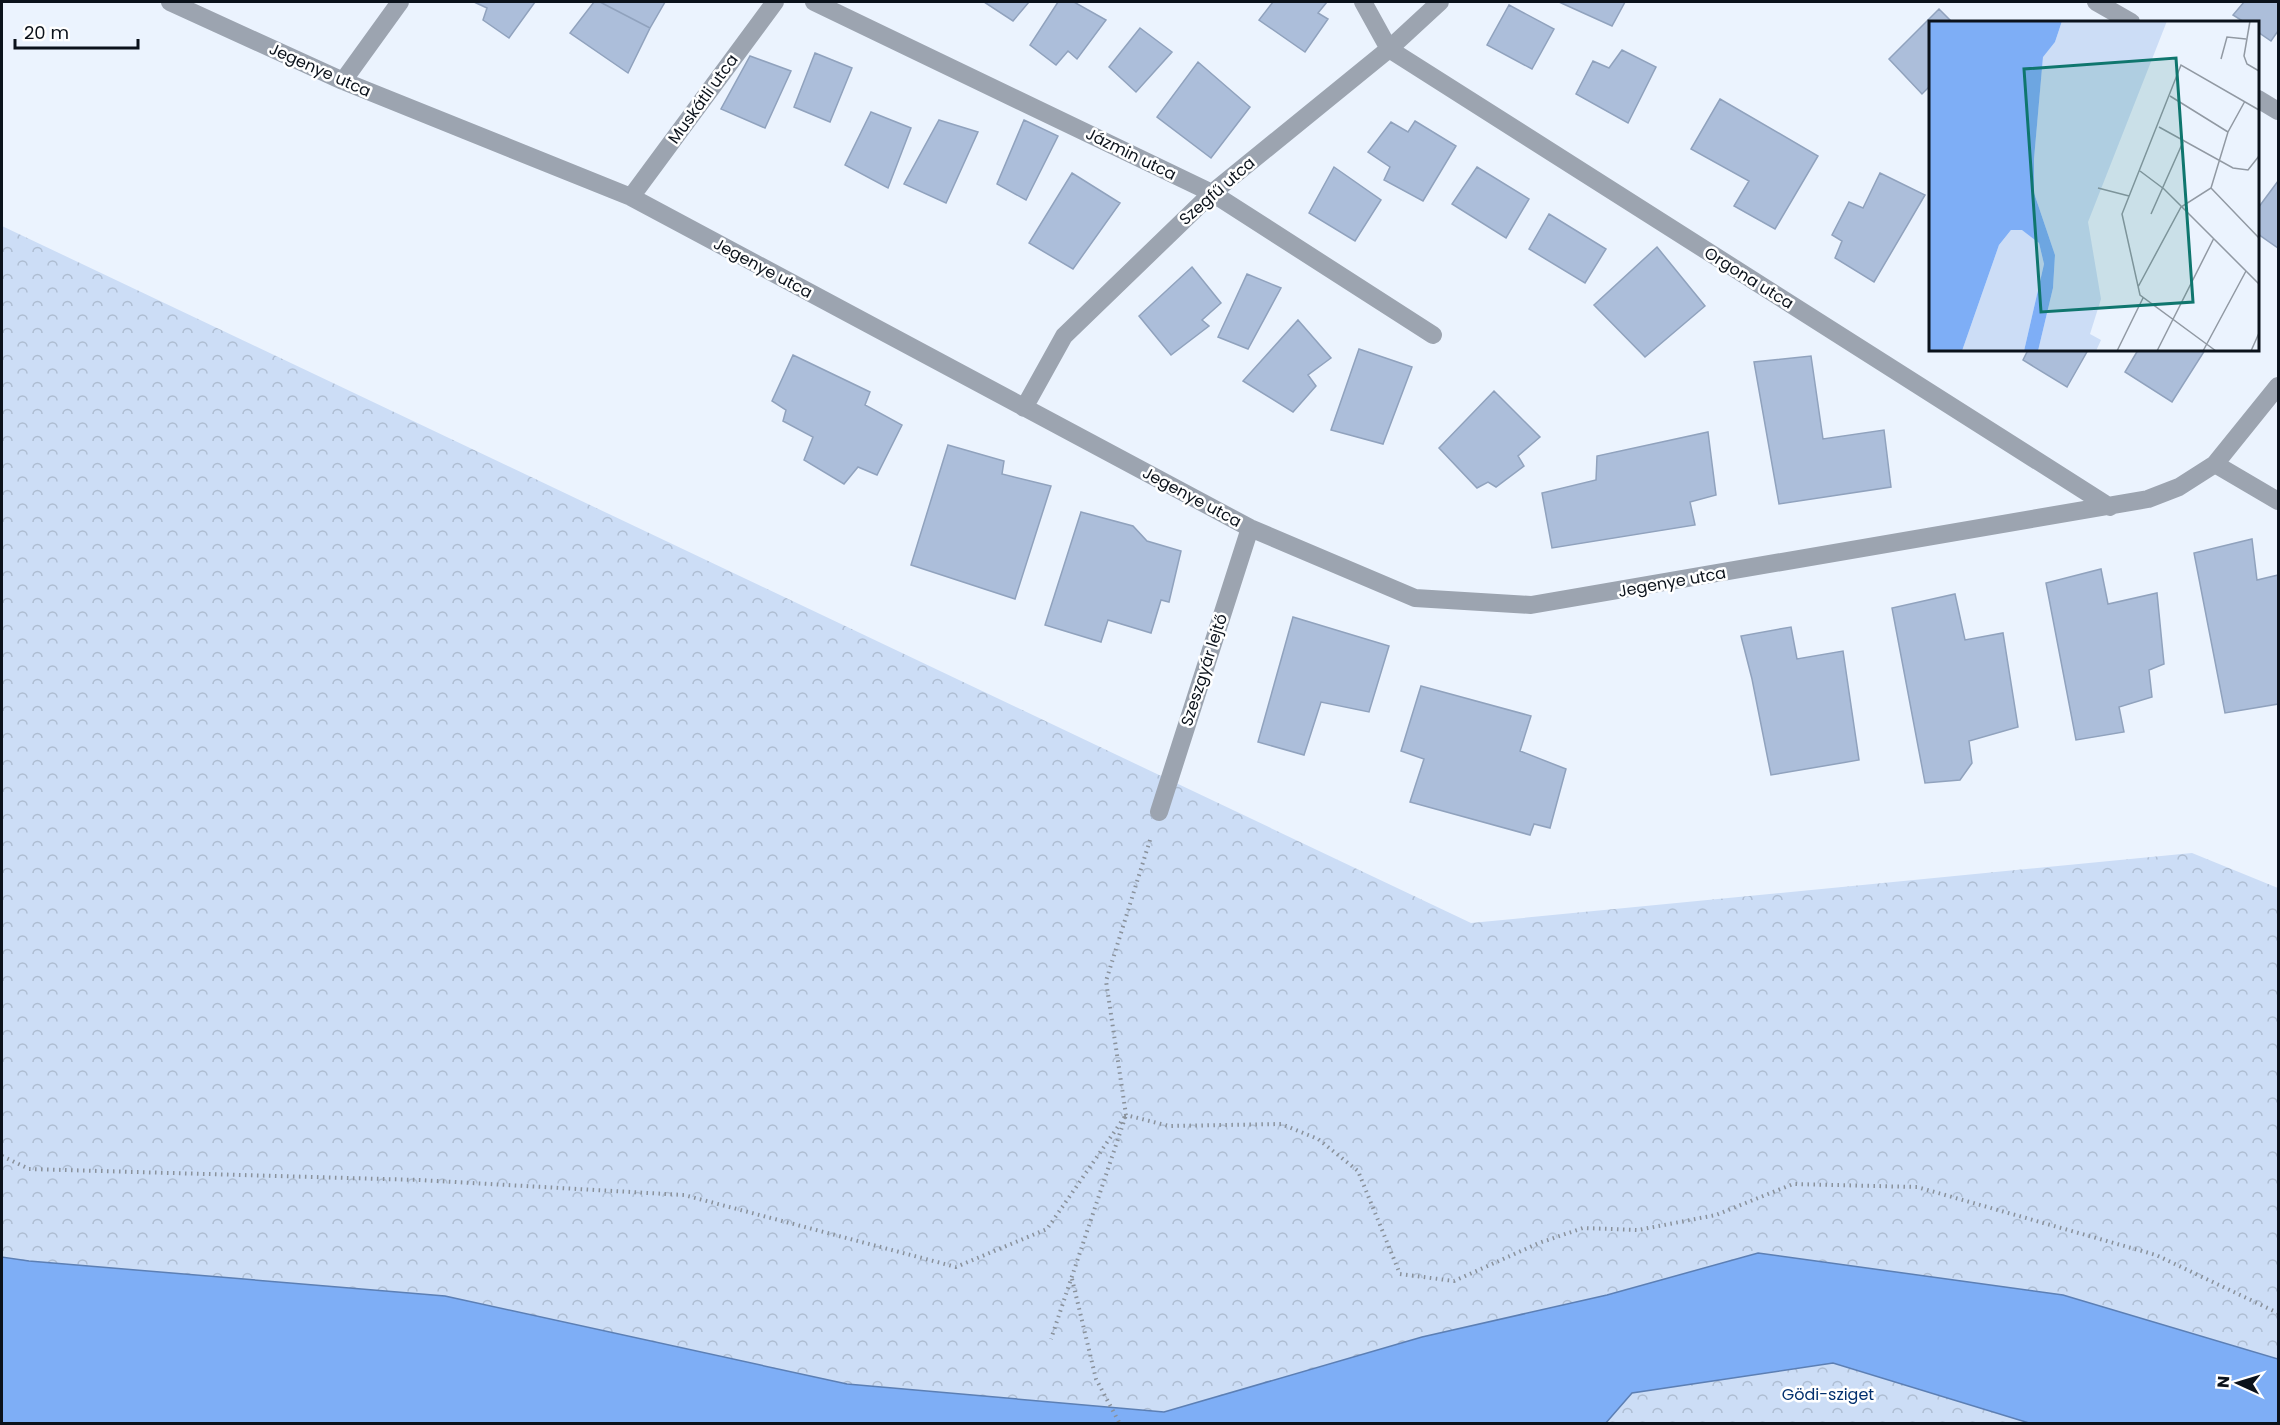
<svg xmlns="http://www.w3.org/2000/svg" width="2280" height="1425" viewBox="0 0 2280 1425" font-family="Poppins,sans-serif">
<style>
.forest{fill:url(#forest-crowns)}
.water{fill:#7eaef6;stroke:#5c7fb4;stroke-width:1.5}
.building{fill:#acbeda;stroke:#90a2bd;stroke-width:1.5}
.lines{fill:none;stroke-linecap:round;stroke-linejoin:round}
.path{stroke:#89919b;stroke-width:4;stroke-dasharray:1.5 4.5;stroke-linecap:butt}
.street{stroke:#9ca4b0;stroke-width:18}
.labels{text-anchor:middle;dominant-baseline:central;stroke-width:5;stroke-linejoin:round;paint-order:stroke}
.street-label{font-size:16px;fill:#0b121b;stroke:#fff}
.park-label{font-size:16px;fill:#03306e;stroke:#fff}
.inset-road{fill:none;stroke:#9199a3;stroke-width:1.5}
.view{fill:#0f766e;fill-opacity:0.15;stroke:#0f766e;stroke-width:3}
.inset-edge{fill:none;stroke:#0b121b;stroke-width:3}
</style>
<defs>
<pattern id="forest-crowns" width="20" height="18" patternUnits="userSpaceOnUse" patternTransform="scale(1.5)"><rect width="20" height="18" fill="#ccddf6"/><path d="M2 6a3 3 0 1 1 6 0M12 15a3 3 0 1 1 6 0" fill="none" stroke="#aebdd2"/></pattern>
</defs>
<rect width="100%" height="100%" fill="#ebf3fe"/>
<path class="forest" d="M2 226 1471 923 2192 853 2278 888V1359L2063 1295 1758 1253 1607 1295 1422 1337 1164 1412 847 1384 445 1296 29 1261 2 1257Z
M1833 1363 2029 1423 1605 1424 1631 1393Z"/>
<path class="water" d="M1758 1253 2063 1295 2278 1359V1423H2029L1833 1363 1632 1393 1605 1424 2 1423V1257L29 1261 445 1296 847 1384 1164 1412 1422 1337 1607 1295Z"/>
<path class="building" d="M474 2H535L509 38 483 20 487 8Z
M594 2H600L650 28 628 73 570 33Z
M600 2H665L650 28Z
M984 2H1029L1013 21Z
M1058 2H1074L1106 20 1077 59 1068 51 1056 65 1030 45Z
M1273 2H1327L1318 13 1328 19 1305 52 1259 20Z
M1559 2H1625L1612 26Z
M2244 2H2278V31L2271 41 2258 32V22H2244L2233 15Z
M1509 5 1554 29 1532 69 1487 45Z
M1939 9 1952 22H1930V86L1922 94 1889 59Z
M1140 28 1172 52 1136 92 1109 67Z
M1622 50 1656 67 1628 123 1576 94 1593 61 1609 68Z
M815 53 852 68 830 122 794 107Z
M750 56 791 71 765 128 721 109Z
M1198 62 1250 107 1211 158 1157 117Z
M1720 99 1818 156 1775 229 1734 206 1749 181 1691 149Z
M871 112 911 128 888 188 845 165Z
M939 120 978 132 946 203 904 184Z
M1024 120 1058 136 1026 200 997 184Z
M1415 121 1456 146 1423 201 1384 180 1390 167 1368 152 1391 122 1408 132Z
M1334 167 1381 200 1355 241 1309 213Z
M1477 167 1529 199 1506 238 1452 204Z
M1072 173 1120 203 1073 269 1029 243Z
M1880 173 1925 195 1874 282 1835 258 1842 241 1832 235 1849 202 1863 208Z
M2278 181V248L2258 234V208Z
M1549 214 1606 249 1585 283 1529 249Z
M1657 247 1705 306 1645 357 1594 305Z
M1192 267 1221 303 1202 320 1209 326 1171 355 1139 316Z
M1247 274 1281 288 1248 349 1218 337Z
M1298 320 1331 358 1308 375 1316 386 1293 412 1243 381Z
M1359 349 1412 367 1383 444 1331 430Z
M2028 350H2088L2067 387 2023 360Z
M2138 350H2205L2172 402 2125 372Z
M793 355 870 392 865 405 902 425 877 475 858 467 844 484 804 460 813 437 783 421 786 410 772 401Z
M1811 356 1823 439 1884 430 1891 487 1779 504 1754 362Z
M1494 391 1540 437 1518 456 1524 466 1496 487 1488 482 1477 488 1439 448Z
M1708 432 1716 495 1690 502 1695 525 1552 548 1542 493 1596 480 1597 456Z
M948 445 1004 461 1002 474 1051 486 1015 599 911 565Z
M1081 512 1133 526 1147 541 1181 551 1169 602 1161 600 1151 633 1108 620 1101 642 1045 625Z
M2252 539 2257 580 2278 575V704L2225 713 2194 553Z
M2101 569 2108 604 2157 593 2164 664 2149 670 2152 697 2119 707 2124 732 2076 740 2046 583Z
M1955 594 1965 640 2003 633 2018 727 1969 741 1972 763 1960 780 1925 783 1892 608Z
M1293 617 1389 646 1369 712 1321 702 1304 755 1258 742Z
M1791 627 1797 659 1843 651 1859 760 1771 775 1752 679 1741 636Z
M1421 686 1531 716 1520 751 1566 769 1550 828 1534 824 1530 835 1410 802 1424 759 1401 751Z"/>
<g class="lines">
<path class="path" d="M1150 840 1106 981 1126 1115 1169 1126 1281 1124 1318 1139 1358 1171 1400 1274 1454 1281 1539 1243 1583 1228 1638 1230 1716 1215 1793 1184 1917 1187 2156 1255 2278 1313
M2 1156 29 1169 419 1180 684 1195 956 1267 1047 1229 1126 1115 1051 1339
M1072 1279 1096 1379 1120 1424"/>
<path class="street" d="M170 2 343 81 631 197 1250 528 1415 598 1531 605 2148 499 2179 487 2215 464 2278 386
M814 2 1212 193 1433 335
M1363 2 1389 49 2110 507
M2096 2 2131 22
M343 81 400 2
M2258 99 2278 111
M631 197 775 2
M1024 408 1064 336 1212 193 1389 49 1440 2
M2215 464 2278 501
M1159 812 1250 528"/>
</g>
<g class="labels">
<g class="street-label">
<text transform="translate(320 70) rotate(24)">Jegenye utca</text>
<text transform="translate(703 99) rotate(-54)">Muskátli utca</text>
<text transform="translate(1131 154) rotate(26)">Jázmin utca</text>
<text transform="translate(1217 191) rotate(-41)">Szegfű utca</text>
<text transform="translate(763 268) rotate(28)">Jegenye utca</text>
<text transform="translate(1749 278) rotate(32)">Orgona utca</text>
<text transform="translate(1192 497) rotate(28)">Jegenye utca</text>
<text transform="translate(1672 582) rotate(-10)">Jegenye utca</text>
<text transform="translate(1204 670) rotate(-72)">Szeszgyár lejtő</text>
</g>
<g class="park-label">
<text x="1828" y="1394">Gödi-sziget</text>
</g>
</g>
<g transform="translate(1929 21)">
<rect width="330" height="330" fill="#ebf3fe"/>
<path d="M133 0H238L159 201 172 278 161 313 172 319 167 330H109L124 267 126 234 105 172V138L114 35 126 21ZM82 209H94L110 222 115 243 95 330H33L70 224Z" fill="#ccddf6"/>
<path d="M0 0H133L126 21 114 36 105 138V172L126 234 124 267 109 330H95L115 243 110 222 93 209H82L70 224 33 330H0Z" fill="#7eaef6"/>
<path class="inset-road" d="M321 0 315 35 318 43 330 50M292 38 298 16 317 18M241 75 299 111M230 106 304 147 319 149 330 135M211 150 235 168 330 263M169 167 200 175M282 167 330 217M222 193 254 121M209 266 252 186 282 167 299 111 316 80M188 330 214 277M228 330 285 217M274 330 317 250M287 330 211 274 193 193 252 44 330 89M322 330 330 312"/>
<path class="view" d="M247 37 264 281 112 291 95 48Z"/>
<rect width="330" height="330" class="inset-edge"/>
</g>
<rect width="2280" height="1425" fill="none" stroke="#0b121b" stroke-width="6"/>
<g transform="translate(2238 1383) rotate(274)" stroke="#ffffff" stroke-width="4.5" paint-order="stroke">
<path d="M0-4.5L10 22L0 15L-10 22Z" fill="#0b121b"/>
<text y="-9" font-size="16" font-weight="bold" text-anchor="middle" fill="#0b121b">N</text>
</g>
<path d="M15 39v9h123v-9" fill="none" stroke="#0b121b" stroke-width="3"/>
<text x="24" y="39" font-size="18" fill="#0b121b" stroke="#ffffff" stroke-width="4.5" paint-order="stroke">20 m</text>
</svg>
